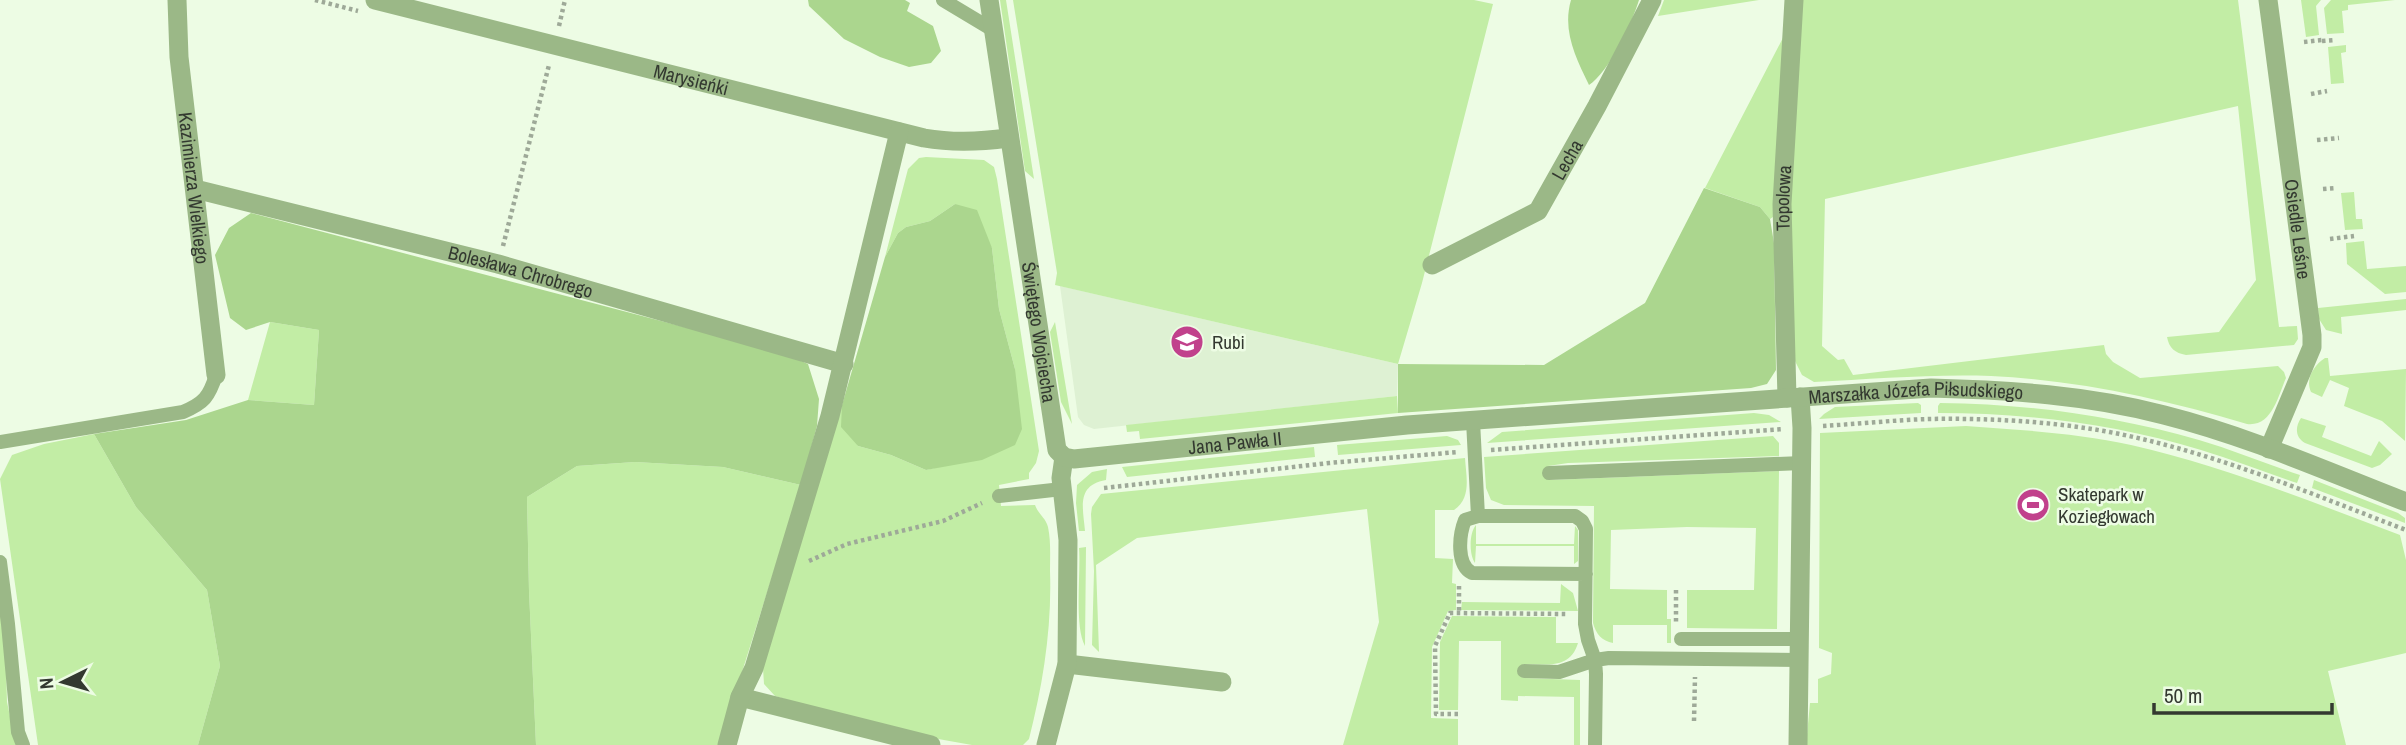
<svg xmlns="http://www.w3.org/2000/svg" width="2406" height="745" viewBox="0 0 2406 745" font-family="'Archivo Narrow',sans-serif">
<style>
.built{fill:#def1d3}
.green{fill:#c2eda5}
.forest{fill:#abd68e}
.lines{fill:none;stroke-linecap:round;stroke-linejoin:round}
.path{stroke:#9ea998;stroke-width:4.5;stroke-dasharray:3.5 3.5;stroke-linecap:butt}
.service{stroke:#9bb887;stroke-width:14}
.minor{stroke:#9bb887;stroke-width:19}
.tertiary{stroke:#9bb887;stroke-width:19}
.labels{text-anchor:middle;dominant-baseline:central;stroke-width:5;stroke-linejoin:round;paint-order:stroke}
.street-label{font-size:19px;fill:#333930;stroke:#edfce4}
.poi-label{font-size:19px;fill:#333930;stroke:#edfce4;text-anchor:start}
</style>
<rect width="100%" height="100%" fill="#edfce4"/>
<path class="built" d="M1060 286 1398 364 1397 396 1094 429 1084 425 1078 417Z"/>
<path class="green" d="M1000 0H1006L1034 179 1025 171Z
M1013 0H1474L1493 4 1422 283 1398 364 1055 285 1057 273Z
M1664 0H1759L1658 16Z
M1785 0H2238L2279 327 2297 326 2298 339 2294 345 2186 355C2175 353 2169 348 2167 337L2219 332 2256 280 2238 106 1825 199 1822 346 1838 360 1844 359 1853 375 2104 345 2106 354 2113 362 2140 378 2278 366 2284 372 2286 378C2278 396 2272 427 2247 424 2163 399 2078 380 1991 376 1932 374 1873 379 1814 382L1802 375 1795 361 1789 206 1770 219 1760 207 1705 188 1786 32Z
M2301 0H2321L2316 6 2319 35 2306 37Z
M2331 0H2395L2348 5V10L2342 11 2344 33 2327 34 2324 8Z
M2346 45V52L2341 53 2344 83 2331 84 2328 47Z
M926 157 984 160 994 167 997 179 1039 451 1036 463 1029 473V479L999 485 1001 506 1035 505C1038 514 1046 518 1048 527 1051 541 1050 557 1050 571 1052 628 1043 684 1029 739L1023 745H972L882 729 775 696 764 684 763 668 842 405 858 446 891 455 926 470 943 466 1015 369 999 309 992 248 955 204 930 221 906 227 898 233 885 257 908 169 919 158Z
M2354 192 2356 219H2362L2363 229 2345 230 2341 193Z
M2364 241 2367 269 2406 266V292L2385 294 2347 264 2346 243Z
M2406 299V310L2341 317 2342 334 2326 330 2319 319 2318 308Z
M270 322 319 330 314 405 248 400Z
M1055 322 1072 424 1061 402 1050 332Z
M2325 358H2328L2330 376 2406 369 2405 441 2382 421 2344 406 2349 388 2330 380 2322 397 2311 392C2305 379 2314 365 2325 358Z
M1397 396 1398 413 1140 439 1139 431 1127 432 1126 425Z
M1918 403 1921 405V413L1819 419 1824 414 1835 407Z
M1940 403C2029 404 2114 416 2199 440 2233 450 2266 464 2300 475L2297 483C2265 472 2233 460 2201 450 2116 424 2027 413 1938 413V406Z
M1754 413 1769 415 1781 422 1487 443 1502 432Z
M2301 418 2326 426 2322 437 2371 456 2379 441 2392 454 2380 465 2372 468 2305 443C2295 437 2295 427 2301 418Z
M1966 426C2021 430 2077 433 2131 445 2223 466 2312 502 2400 535L2406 560V653L2328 671 2346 745H1806L1810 703H1818V679L1831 674 1832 653 1819 648 1820 433Z
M94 434 136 507 207 590 220 666 198 745H38L0 479 12 455 44 444Z
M1447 436 1458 440 1461 445 1338 455 1337 445Z
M1773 436 1779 443V456L1568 463 1548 466 1550 480 1779 471 1777 629 1687 628V590H1754L1756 528 1687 527 1611 530 1610 589 1667 590V619H1671V643H1667V625H1613V643C1602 641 1596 634 1593 623L1594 506 1504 505 1491 500 1486 488 1484 457Z
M1314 447 1315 457 1127 477 1122 467Z
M1465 458C1466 476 1472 498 1454 510H1435V558L1453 559 1452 583 1456 584V610L1448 611 1432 647 1431 718 1458 719V745H1343L1379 622 1367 509 1137 538 1096 565 1099 652 1092 645 1094 571 1091 514 1092 507 1101 494Z
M635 462 723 467 801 485 719 745H536L529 591 527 497 577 466Z
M1107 469 1106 480C1076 485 1083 508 1085 531H1079L1076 503 1077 485 1092 472Z
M2314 480 2398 513 2405 518V523L2312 488Z
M1476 525V544H1574L1575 526 1578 530V561L1574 564V546H1476L1475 563C1469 555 1469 533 1476 525Z
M1086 547 1085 646C1074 626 1081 573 1079 548Z
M1561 584 1573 593 1578 611 1461 610 1462 602 1560 603Z
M0 596 5 630 7 702 16 745H0Z
M1452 616 1556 617V643H1578C1570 670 1546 664 1523 664V678L1580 680V745H1574V697L1518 696V701L1501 700V641H1459L1458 710H1439L1440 642Z"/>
<path class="forest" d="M808 0H905L910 3 907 11 933 26 941 51 931 63 909 67 880 57 844 39 809 6Z
M1571 0H1639C1632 23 1609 72 1589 85 1576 58 1562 31 1571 0Z
M1704 188 1760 207 1770 219 1774 243 1776 370 1767 384 1751 388 1398 413V364L1544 365 1645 303Z
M955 204 977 210 992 248 999 309 1015 369 1022 429 1015 445 982 460 926 470 891 455 858 446 841 427 842 405 885 257 898 233 906 227 930 221Z
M251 213 783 353 808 364 819 399 817 426 801 485 723 467 635 462 577 466 527 497 529 591 536 745H198L220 666 207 590 136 507 94 434 186 420 248 400 314 405 319 330 270 322 246 330 230 318 215 255 229 228Z"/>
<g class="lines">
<path class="path" d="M315 0 358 11
M559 26 565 0
M2322 41 2335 40
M2304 42 2322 40
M2311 94 2327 91
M2317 140 2339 138
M2323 189 2336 188
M2330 239 2354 236
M503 246 549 65
M1823 426C1858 424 1894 420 1929 419 1986 418 2047 421 2104 431 2208 450 2307 492 2406 530
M1491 450 1783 429
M1104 488 1329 463 1458 452
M809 561 847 544 943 521 982 503
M1459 586V613
M1676 590V623
M1458 714H1436L1435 646 1450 613 1568 614
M1694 721 1695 677"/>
<path class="service" d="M943 0 993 30
M1473 421 1478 516
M0 442 183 412C204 403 209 397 216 375
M1549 473 1802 463
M999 496 1062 489
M0 562 8 624 18 732 23 745
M1586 574 1472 573C1456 565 1459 535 1465 520L1478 516H1575L1582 521 1586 529 1585 624 1588 640 1595 660 1596 674 1595 745
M1681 639H1800
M1524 671 1559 672 1595 660 1609 658 1800 660"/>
<g class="minor">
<path id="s1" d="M177 0 179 57 216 375"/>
<path id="s2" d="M375 0 924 138C953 143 979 142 1008 138"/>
<path id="s3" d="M2268 0 2312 335V347L2269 449"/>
<path id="s4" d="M195 189 498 264 844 364"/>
<path id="s5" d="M1432 265 1538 211 1597 106 1652 0"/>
<path id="s6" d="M1787 398 1782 204 1794 0"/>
<path d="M1067 664 1222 682"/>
<path d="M740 697 931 745"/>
<path d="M727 745 740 697 754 668 830 416 899 132"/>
<path d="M1046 745 1067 664 1068 540 1061 478 1064 457"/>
<path d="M1798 745 1802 428 1800 397"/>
</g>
<path class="tertiary" id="s7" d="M989 0 1057 450 1064 457 1074 459 1407 425 1931 388C2009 390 2088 395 2164 415 2247 436 2326 471 2406 502"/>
</g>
<defs>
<symbol id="school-disc" viewBox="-11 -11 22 22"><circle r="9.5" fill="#c1418c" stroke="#edfce4"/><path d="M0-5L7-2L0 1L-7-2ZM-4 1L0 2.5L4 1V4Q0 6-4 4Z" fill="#fff"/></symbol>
<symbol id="stadium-disc" viewBox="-11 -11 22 22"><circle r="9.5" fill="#c1418c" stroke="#edfce4"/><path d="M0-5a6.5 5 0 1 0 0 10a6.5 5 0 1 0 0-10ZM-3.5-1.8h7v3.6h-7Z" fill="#fff"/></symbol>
</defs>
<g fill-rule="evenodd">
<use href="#school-disc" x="1168" y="323" width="38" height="38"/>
<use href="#stadium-disc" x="2014" y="486" width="38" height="38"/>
</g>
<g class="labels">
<g class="street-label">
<text stroke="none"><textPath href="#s2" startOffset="326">Marysieńki</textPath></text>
<text stroke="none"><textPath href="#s5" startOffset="178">Lecha</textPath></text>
<text stroke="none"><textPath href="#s1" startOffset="189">Kazimierza Wielkiego</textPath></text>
<text stroke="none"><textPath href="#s6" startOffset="200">Topolowa</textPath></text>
<text stroke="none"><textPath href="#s3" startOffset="231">Osiedle Leśne</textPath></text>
<text stroke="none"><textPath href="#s4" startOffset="336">Bolesława Chrobrego</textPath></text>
<text stroke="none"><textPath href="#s7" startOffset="336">Świętego Wojciecha</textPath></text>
<text stroke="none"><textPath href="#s7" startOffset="1320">Marszałka Józefa Piłsudskiego</textPath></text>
<text stroke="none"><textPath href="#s7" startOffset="637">Jana Pawła II</textPath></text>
</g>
<g class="poi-label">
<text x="1212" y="342">Rubi</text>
<text x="2058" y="494">Skatepark w<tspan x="2058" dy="22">Koziegłowach</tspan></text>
</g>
</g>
<g transform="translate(63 682) rotate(265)" stroke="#edfce4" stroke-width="5" paint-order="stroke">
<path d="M0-5L12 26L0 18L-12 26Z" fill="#333930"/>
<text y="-10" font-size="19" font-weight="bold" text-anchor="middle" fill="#333930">N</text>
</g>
<path d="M2154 703v10h178v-10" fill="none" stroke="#333930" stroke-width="3.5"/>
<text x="2164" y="703" font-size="21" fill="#333930" stroke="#edfce4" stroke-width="5" paint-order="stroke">50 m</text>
</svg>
